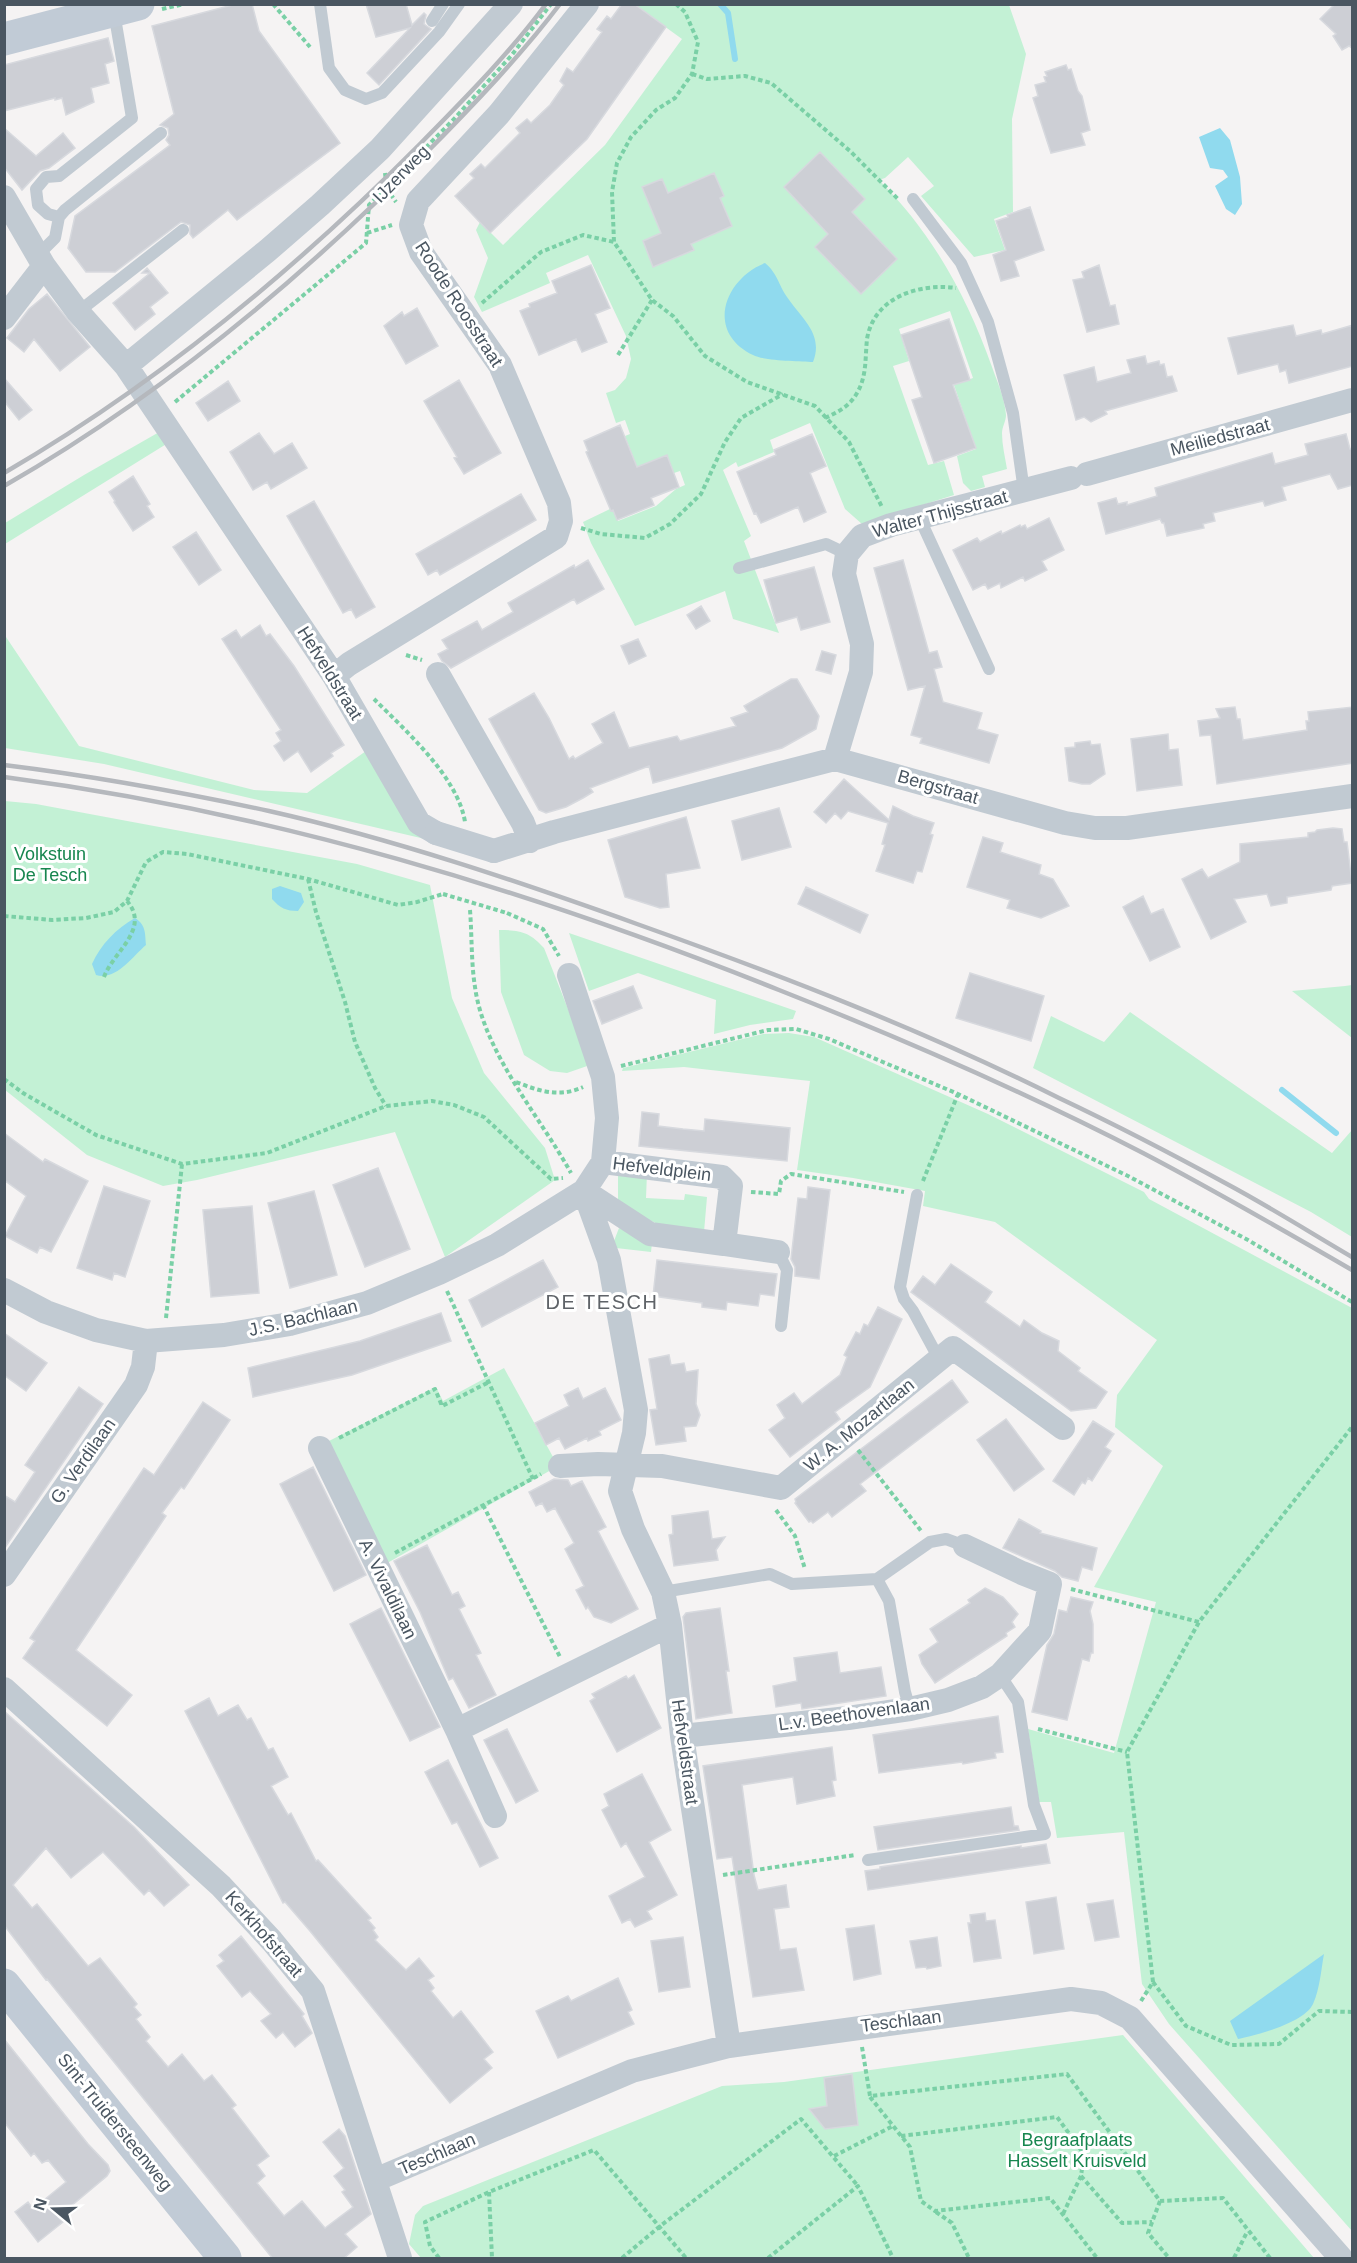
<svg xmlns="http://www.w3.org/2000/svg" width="1357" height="2263" viewBox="0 0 1357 2263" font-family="Helvetica,sans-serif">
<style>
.green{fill:#c3f1d5}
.water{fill:#90daee}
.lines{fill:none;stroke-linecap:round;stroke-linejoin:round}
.stream{stroke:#90daee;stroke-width:6}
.building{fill:#cdcfd5;stroke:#d7d9de;stroke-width:1.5}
.path{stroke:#7ad0a6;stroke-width:4;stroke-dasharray:4.5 3;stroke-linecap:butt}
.lane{stroke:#c1cad2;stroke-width:12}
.street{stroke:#c1cad2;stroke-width:24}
.secondary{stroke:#c1cbd6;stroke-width:33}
.rail{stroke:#b5b8bd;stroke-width:4.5}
.path-bridge{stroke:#7ad0a6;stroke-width:4;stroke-dasharray:4.5 3;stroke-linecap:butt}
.street-bridge{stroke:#c1cad2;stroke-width:24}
.labels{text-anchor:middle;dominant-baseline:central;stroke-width:6;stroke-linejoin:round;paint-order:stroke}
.street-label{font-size:18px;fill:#4a5661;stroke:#fff}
.park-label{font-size:18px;fill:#17864f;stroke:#fff}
.neighbourhood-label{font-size:20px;letter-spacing:1.5px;fill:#5f6368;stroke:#fff}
</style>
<rect width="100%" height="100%" fill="#f5f3f3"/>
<path class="green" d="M635 5H1009L1026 54 1012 119 1013 212 994 219 1005 250 974 257 921 196 934 186 908 157 885 178 879 180C932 233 967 296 992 367 997 381 1005 399 1006 415 1006 421 1002 427 1002 433 1002 445 1005 457 1007 469L982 476 985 487 971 491 963 483 957 456 976 449 954 385 973 378 950 311 899 329 909 361 893 366 928 465 944 461 954 495 862 524 845 509 810 423 770 440 774 452 738 467 736 462 723 470 751 536 744 541 779 633 733 619 725 591 635 626 591 543 583 522 610 509 613 511 618 521 656 506 676 489 685 485 680 471 674 473 637 467 625 436 630 434 625 420 616 423 606 393 615 390 626 378 631 359 626 336 588 255 546 273 550 283 482 312 474 297 488 258 476 230 480 222 503 245 605 145 682 39Z
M161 431 168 443 5 544V523L84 475Z
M4 634 79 746 254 790 307 793 366 751 425 839 104 764 5 748Z
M5 801 36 804 357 864 430 885 452 998 484 1073 545 1148 555 1180 445 1257 395 1132 197 1180 163 1186 87 1155 5 1090Z
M499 930C520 930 530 932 544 948L590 1065 567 1073 550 1071 524 1055 501 992Z
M569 933 796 1011 793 1019 750 1025 714 1034 716 1000 638 973 589 991Z
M1352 985V1038L1292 991 1345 986Z
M1130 1012 1332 1153 1352 1130V1237L1311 1212 1033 1068 1051 1016 1104 1042Z
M789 1033 814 1037 988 1114 1144 1192 1149 1199 1352 1308V2231L1169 2024 1142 1984 1124 1832 1057 1838 1051 1802H1039L1028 1729 1114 1753 1156 1602 1094 1587 1163 1466 1115 1427 1117 1395 1157 1340 995 1222 923 1206 925 1191 853 1178 797 1170 810 1081 684 1067 622 1071 623 1068 763 1034Z
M618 1170 647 1173 646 1198 684 1200 685 1194 707 1197 704 1232 664 1227 618 1205Z
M619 1228 652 1243 651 1252 616 1248 614 1241Z
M504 1368 558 1466 382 1566 325 1443 436 1387 443 1401Z
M1123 2035 1314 2258H421L409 2244 415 2215 423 2206 722 2086 784 2082Z"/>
<path class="water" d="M1220 128 1230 140 1240 177 1242 204 1235 215 1226 209 1215 186 1228 177 1223 170 1210 168 1199 137Z
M765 263C778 274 778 284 787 297 802 319 824 334 813 362 799 361 764 361 753 355 705 332 724 279 765 263Z
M280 886 301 893 304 902 298 911C286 911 280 908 272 899V889Z
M135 918C146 925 145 933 146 945 132 957 116 981 96 975L92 964C101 944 116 929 135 918Z
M1324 1954C1321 1970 1320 1988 1313 2004 1304 2023 1257 2035 1238 2039L1230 2021Z"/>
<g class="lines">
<path class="stream" d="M720 4 728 13 735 59
M1282 1090 1336 1133"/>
</g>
<path class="building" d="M236 4H252L259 31 340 143 237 220 228 210 193 238 190 234V225L181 222 115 272H86L68 248 75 216 170 145 166 140 169 135 168 128 160 125 174 114 152 26Z
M366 4H406L412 25 424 13 426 15 424 24 431 29 379 85 367 73 410 28 376 37Z
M622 4H634L666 27 587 139 490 233 455 196 474 178 470 174 481 164 485 168 520 133 516 128 527 119 531 123 550 105 564 85 560 81 567 68 573 72 602 32 597 29 607 16 611 19Z
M1335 4H1353V49L1349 46 1342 50 1333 36 1336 34 1320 19Z
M108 38 114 61 105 64 109 83 91 88 94 102 66 115 62 98 55 100V98L4 111V65Z
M1066 65 1068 70 1071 69 1078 91 1082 96 1090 130 1081 133 1085 145 1051 153 1033 98 1038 96 1035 85 1046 82 1044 77 1047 76 1045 72Z
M4 128 36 156 63 133 75 148 49 168 40 171 22 190 4 167Z
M820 152 865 199 852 212 897 259 861 294 815 247 828 234 784 187Z
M714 173 724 196 720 198 732 226 691 244 694 250 653 267 643 241 661 233 642 187 662 179 668 193Z
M1030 207 1044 250 1014 261 1019 276 1001 281 993 255 1006 250 996 221 1008 217 1007 215Z
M591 265 610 308 595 314 607 342 582 352 576 339 539 355 520 311 530 307 529 304 557 293 552 281Z
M1099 265 1110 306 1115 305 1119 324 1087 332 1073 280 1084 278 1082 272Z
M147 268 168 293 150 307 155 314 135 330 113 303 150 273H142Z
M47 294 90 347 60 371 34 339 24 352 7 338 29 309Z
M417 308 438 346 406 364 384 326 402 312 404 316Z
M949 319 970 380 953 385 976 448 934 463 912 400 922 397 901 335Z
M1293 325 1296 336 1321 330 1322 334 1353 325V366L1289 383 1286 370 1280 372 1278 364 1238 374 1228 338Z
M1145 356 1147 364 1159 361 1160 365 1164 364 1167 377 1172 376 1177 391 1105 411 1107 414 1091 422 1084 417 1076 420 1064 375 1094 367 1097 382 1131 373 1127 360Z
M4 378 32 410 19 420 4 401Z
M459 380 501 453 464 474 454 458 457 457 424 401Z
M228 381 240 401 208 421 196 403Z
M620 425 637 467 667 455 679 487 651 498 654 505 617 520 613 510 611 511 586 452 588 451 584 441Z
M259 433 274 454 292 443 307 468 271 489 267 482 253 490 230 452Z
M812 434 826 466 810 473 826 512 804 522 798 507 761 523 756 513 754 514 737 472 776 455 774 450Z
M1346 434 1350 449H1353V485L1338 489 1330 474 1282 487 1286 500 1265 506 1263 501 1213 513 1215 521 1203 524 1204 528 1167 536 1164 523H1162L1160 519 1106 534 1098 503 1116 498 1118 504 1127 502V505L1157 496 1155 488 1272 453 1275 464 1308 455 1305 444Z
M133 476 150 504 147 506 154 517 133 531 114 502 115 501 109 492Z
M521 494 536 520 440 575 437 570 428 575 416 554Z
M314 501 375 607 356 618 351 609 343 613 287 516Z
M1049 518 1064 550 1042 561 1047 570 1025 581 1023 577 1001 588 1000 583 988 589 985 584 973 590 953 550 977 538 980 542 1001 531 1002 534 1020 525 1021 527 1025 525 1027 529Z
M196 532 221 570 199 585 173 547Z
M588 560 604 589 577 604 574 599 451 668 442 661 438 654 448 649 442 640 477 621 482 630 513 612 508 603 574 565 575 568Z
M903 560 929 653 937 651 942 667 934 669 943 702 982 713 977 729 998 735 989 763 920 743 922 738 911 735 925 686 908 690 874 568Z
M814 567 830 622 801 630 797 617 776 623 764 580Z
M701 606 710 621 696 629 687 615Z
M260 625 266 636 270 634 294 666 344 745 331 753 333 756 311 772 298 751 284 761 274 746 281 741 276 733 281 730 222 639 236 630 241 638Z
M638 639 646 656 629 664 621 646Z
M822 651 836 655 831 674 816 670Z
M791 679H797L819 716 816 729 782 748 653 783 649 766 590 788 593 792 583 798 566 807 546 813 539 810 489 719 534 693 549 718 569 759 573 756 575 759 603 743 592 724 614 712 629 748 677 736 680 741 736 726 731 718 748 712 744 706Z
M1235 707 1237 719H1240L1243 740 1307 730 1306 721H1309L1308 712 1353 707V763L1217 784 1211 735 1200 736 1198 721 1220 718 1216 709Z
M1168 734 1169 750 1178 749 1182 785 1137 791 1131 739Z
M1090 741 1091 745 1100 744 1105 774 1090 784H1082L1069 781 1065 748 1075 747V743Z
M844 779 889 820 893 806 913 816 934 823 930 834 933 835 922 872 917 871 913 883 876 871 885 845 882 844 888 823 848 811 841 819 835 813 826 823 814 812Z
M779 808 791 847 742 860 732 821Z
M686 817 700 868 666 874 669 907 660 908 625 897 608 840Z
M1333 828 1342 829 1344 842H1347L1352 883 1332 886 1331 890 1287 897V903L1271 906 1267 894 1234 899 1246 922 1211 939 1182 879 1202 869 1208 878 1240 862V844L1308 837V833L1315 832 1317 830Z
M983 837 1003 843 1000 852 1041 865 1039 874 1053 879 1069 906 1041 918 1007 908 1010 900 967 887Z
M806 887 868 915 860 933 798 904Z
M1143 896 1151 914 1163 909 1180 947 1150 961 1123 907Z
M970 973 1044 996 1031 1041 956 1018Z
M633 986 642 1008 602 1024 593 1001Z
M642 1112 659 1114 658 1126 683 1129 704 1131 705 1119 790 1128 787 1161 639 1146Z
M4 1133 43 1162 45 1159 88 1181 51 1252 40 1247 37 1253 5 1236 26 1196 4 1180Z
M378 1168 410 1249 365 1267 333 1185Z
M104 1186 150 1201 125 1277 114 1273 112 1280 77 1268Z
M808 1187 830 1190 819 1279 795 1276V1267L791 1259 798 1198 807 1199Z
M314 1191 337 1275 290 1288 268 1203Z
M252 1206 259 1293 211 1297 203 1210Z
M543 1260 558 1287 482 1327 469 1300Z
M657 1260 777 1274 774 1296 760 1294 758 1306 727 1302 726 1310 702 1307V1303L653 1296Z
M951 1264 992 1292 985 1302 1020 1327 1024 1320 1042 1333 1059 1341 1058 1351 1080 1368 1078 1371 1107 1392 1096 1408 1071 1411 911 1292 923 1276 935 1285Z
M878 1307 902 1319 870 1387 835 1412 840 1419 790 1457 769 1430 785 1418 777 1405 794 1393 802 1404 840 1375 847 1357 844 1355 856 1332 860 1334 864 1324 868 1326Z
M441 1313 451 1341 352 1375 253 1397 248 1368 360 1341Z
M4 1333 47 1363 26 1391 4 1375Z
M669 1355 671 1365 684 1363 686 1372 698 1370 696 1404 700 1415 696 1426 684 1427 686 1441 656 1445 650 1410 657 1409 649 1359Z
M952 1380 968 1402 860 1484 866 1491 832 1517 828 1512 813 1523 811 1521 809 1522 795 1503 796 1502 795 1499Z
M79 1387 103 1404 4 1549V1495L15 1502 35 1472 25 1465Z
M578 1388 583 1399 605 1388 621 1420 599 1431 601 1435 588 1441 587 1438 565 1449 559 1438 546 1445 535 1423 569 1406 564 1395Z
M203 1402 230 1420 184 1489 181 1487 162 1513 166 1516 76 1650 132 1695 107 1726 23 1658 35 1641 30 1638 144 1468 154 1475Z
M1006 1419 1044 1469 1014 1491 977 1440Z
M1093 1421 1114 1434 1105 1447 1111 1451 1092 1481 1088 1478 1085 1484 1082 1482 1074 1495 1053 1481Z
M313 1467 366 1575 334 1591 280 1484Z
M554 1479 568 1480 571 1486 582 1481 606 1527 598 1531 638 1609 611 1623 594 1617 588 1607 586 1609 576 1590 584 1586 565 1549 574 1543 555 1508 547 1512 542 1503 536 1506 529 1492Z
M708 1511 712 1539 725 1537 716 1550 718 1560 674 1566 669 1535 673 1534 672 1516Z
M1019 1519 1041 1531 1040 1533 1097 1548 1092 1570 1082 1567 1078 1581 1062 1577 1055 1571 1003 1548Z
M427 1545 452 1595 458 1592 465 1606 459 1609 481 1653 476 1655 496 1695 469 1708 453 1678 449 1680 420 1612 394 1561Z
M985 1588 1003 1597 1012 1607 1018 1614 1012 1622 1015 1627 1006 1633 1007 1636 935 1683 922 1664 919 1655 938 1642 930 1629 970 1603 968 1600Z
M1071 1597 1093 1602 1090 1611 1093 1624V1653H1091L1089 1661 1082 1659 1067 1720 1032 1712 1047 1645 1054 1634 1059 1610 1067 1612Z
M381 1608 440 1727 410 1741 350 1624Z
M720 1608 729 1671H726L732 1713 696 1719 683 1617 686 1613Z
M837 1652 840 1673 881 1667 886 1696 802 1709 801 1703 776 1707 773 1686 797 1681 794 1658Z
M634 1675 661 1728 617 1752 590 1701 595 1698 592 1694 626 1676 628 1679Z
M209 1698 218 1716 238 1705 247 1720 251 1718 268 1750 273 1748 288 1777 271 1786 288 1815 291 1813 316 1861 318 1860 371 1918 368 1920 375 1928 373 1930 378 1937 375 1940 406 1970 419 1958 434 1976 428 1980 434 1988 431 1991 453 2018 461 2011 493 2052 484 2059 492 2068 450 2103 310 1931 285 1902 283 1903 185 1711Z
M4 1711 134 1827 189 1885 164 1906 149 1890 144 1895 103 1852 71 1878 46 1848 13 1885 32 1908 37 1904 88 1966 100 1958 137 2004 134 2007 141 2015 136 2019 150 2037 146 2041 168 2067 182 2054 204 2081 212 2075 236 2105 232 2108 269 2156 257 2165 265 2176 257 2183 284 2216 302 2201 325 2228 353 2207 342 2192 345 2190 334 2176 344 2168 323 2142 339 2129 345 2136 371 2214 345 2234 357 2247 343 2259H273L47 1979 46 1980 4 1925Z
M998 1716 1003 1752 995 1753 996 1758 963 1764 962 1762 879 1773 873 1735Z
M507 1729 538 1791 516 1803 484 1740Z
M832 1747 836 1780 832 1781 835 1796 797 1804 793 1777 742 1785 754 1875 758 1890 786 1885 789 1907 774 1909 780 1950 796 1948 804 1990 753 1997 732 1857 717 1859 703 1766Z
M448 1760 498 1858 480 1867 457 1822 452 1824 425 1772Z
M642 1774 671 1830 649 1842 677 1895 647 1911 652 1919 635 1927 630 1919 622 1923 609 1896 645 1877 626 1843 621 1847 602 1810 609 1806 604 1794Z
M1011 1807 1014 1826H1018L1019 1830 878 1850 874 1827Z
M1046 1844 1050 1863 868 1890 865 1871 880 1869V1867L1021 1846V1848Z
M1056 1897 1064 1949 1034 1954 1026 1902Z
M1113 1900 1119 1937 1095 1941 1087 1904Z
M985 1913 986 1921 995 1920 1001 1958 974 1962 968 1923H971L970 1915Z
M874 1925 881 1974 854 1980 846 1929Z
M241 1936 304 2014 302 2016 312 2033 295 2047 283 2032 276 2038 261 2021 271 2014 250 1991 242 1997 217 1966 224 1961 219 1955Z
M683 1937 690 1987 659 1992 651 1941Z
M937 1937 941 1966 927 1969 926 1967 916 1968 910 1941Z
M618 1978 632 2010 628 2012 634 2024 558 2058 536 2011 568 1996 571 2001Z
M4 2039 88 2144 108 2165 110 2171 107 2176 58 2217 63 2222 38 2242 15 2212 28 2202 33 2209 66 2182 48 2160 42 2163 34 2153 31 2156 4 2122Z
M852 2074 858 2125 825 2129 809 2109 827 2106 824 2078Z"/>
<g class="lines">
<path class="path" d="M273 4 310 47
M676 4 685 12 698 42 692 74 675 98 656 110 631 137 617 163 612 192 614 242 652 300 673 316 705 356 747 382 815 406 849 442 882 507
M162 9 184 4
M692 74 707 79 745 76 771 83 850 151 899 200
M385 173 387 189 396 202
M367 233 392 225
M482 303 541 252 583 235 614 242
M618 355 652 300
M175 402 366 243 369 205 454 119 511 56 551 4
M825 418C838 412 850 406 857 393 867 376 865 358 867 339 874 297 919 283 956 288
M581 528 601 534 645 538 670 524 701 494 725 442 741 418 783 394
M406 655 422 660
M374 699C405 730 458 777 465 822
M308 879 316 912 345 1002 355 1042 375 1088 386 1106
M470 910C472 935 471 962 475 987 484 1053 539 1115 571 1173
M507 913 543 929 559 956
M4 916 52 920 86 918 114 912 127 901 146 862 163 852 187 854 308 879 398 905 417 902 443 894
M104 977C113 952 151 929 127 901
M621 1066 768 1030 796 1029 829 1039 958 1094 1128 1176 1248 1240 1352 1302
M4 1079 23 1093 96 1135 182 1164 267 1153 386 1106 432 1101 454 1105 484 1117 551 1179 563 1178
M516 1082C539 1091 559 1098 583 1087
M923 1181 958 1094
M751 1192 779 1194 781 1181 791 1174 904 1192
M447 1291 533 1479
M166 1318 182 1164
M339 1438 435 1389 442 1406 489 1382
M858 1450 922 1532
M483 1505 560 1657
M776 1510 795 1536 805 1569
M395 1553 541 1474
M1071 1589 1199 1622
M1038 1729 1127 1752
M723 1875 855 1855
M1153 1982 1186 2026 1231 2045 1279 2044 1319 2011 1352 2012
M1141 2001 1153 1982 1127 1752 1199 1622 1352 1427
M862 2047 870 2096 1067 2074 1160 2201 1223 2198 1270 2258
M870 2097 910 2147 921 2201 935 2211 1050 2198 1097 2258
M901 2136 1057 2117 1084 2154 1081 2176 1063 2214
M834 2156 893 2126
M1081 2176 1122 2223 1152 2222
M489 2192 492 2258
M1160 2201 1148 2233 1169 2258
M936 2212 952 2223 969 2258
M439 2258 430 2246 425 2222 489 2192 594 2150 686 2258
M622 2258 659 2227 801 2119 858 2186
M768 2258 858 2186 893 2258
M1234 2258 1247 2232"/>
<path class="lane" d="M320 4 329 68 345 90 366 99 382 93 439 32 459 4
M114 12 132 118 59 176 46 177 36 189 38 205 48 214 59 217 65 210 161 133
M432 21 443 4
M913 199 961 263 988 322 1013 413 1024 491
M38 255 55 238 59 217
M78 312 183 230
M920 519 989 669
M739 568 826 544 847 554
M917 1195 900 1287 904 1299 913 1311 939 1359
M778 1252 787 1270 781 1326
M877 1579 889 1601 905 1692 910 1709
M663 1592 770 1574 792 1584 877 1579 930 1542 946 1539 965 1546
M868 1860 1045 1834 1034 1805 1018 1702 1000 1675"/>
<path class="street" d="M4 197 44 266 78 312 126 366 334 676 419 823 436 833
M4 318 44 266
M126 366 267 251 320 205 380 149 511 4
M1087 474 1352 400
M438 674 523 823 530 841
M334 676 349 664 556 537 561 521 559 503 500 365 421 252 411 225 418 201 499 114 587 4
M835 759 861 672 862 644 844 574 847 554 862 536 891 525 1071 478
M494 851 554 832 835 759 1065 823 1095 828H1127L1352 796
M584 1191 609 1260 636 1410 634 1433 620 1491 633 1529 663 1592 670 1625 682 1736 729 2046
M584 1191 650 1234 724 1244 731 1186 722 1177 603 1162
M724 1244 778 1252
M4 1290 46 1312 96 1330 146 1341 224 1335 290 1324 367 1303 439 1273 497 1245 584 1191 603 1162 607 1118 603 1077 569 975
M320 1448 457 1730 495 1816
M560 1466 598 1464 662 1466 781 1488 953 1348 1063 1428
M4 1575 136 1385 143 1367 146 1341
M4 1689 221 1886 272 1941 313 1991 400 2258
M457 1730 670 1625
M682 1736 848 1718 910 1709 948 1700 982 1687 1000 1675 1040 1631 1050 1584 1022 1573 965 1546
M375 2180 632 2071 729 2046 1071 1999 1101 2003 1130 2018 1341 2258"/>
<path class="secondary" d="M4 39 138 4
M4 1985 225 2258"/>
<path class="rail" d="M4 473C157 384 297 268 421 143 464 99 509 54 546 4
M4 486C161 396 306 275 433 146 477 101 522 54 560 4
M4 765C93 776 181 792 269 811 393 839 517 881 637 924 780 975 923 1030 1059 1098 1116 1125 1172 1154 1227 1184 1270 1207 1311 1233 1352 1257
M4 777C272 812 529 890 779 990 903 1039 1025 1092 1143 1153 1214 1190 1283 1230 1352 1270"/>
<path class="path-bridge" d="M443 894 507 913"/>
<path class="street-bridge" d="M436 833 494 851"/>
</g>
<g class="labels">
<g class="street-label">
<text transform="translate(401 174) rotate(-46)">IJzerweg</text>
<text transform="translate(459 304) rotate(57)">Roode Roosstraat</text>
<text transform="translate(1220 437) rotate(-15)">Meiliedstraat</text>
<text transform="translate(940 514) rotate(-15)">Walter Thijsstraat</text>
<text transform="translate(330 673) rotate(58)">Hefveldstraat</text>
<text transform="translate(938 787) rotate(16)">Bergstraat</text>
<text transform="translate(662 1169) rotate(7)">Hefveldplein</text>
<text transform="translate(303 1318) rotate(-13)">J.S. Bachlaan</text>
<text transform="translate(859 1425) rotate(-39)">W. A. Mozartlaan</text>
<text transform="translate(83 1461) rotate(-55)">G. Verdilaan</text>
<text transform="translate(388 1589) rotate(64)">A. Vivaldilaan</text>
<text transform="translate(854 1714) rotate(-8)">L.v. Beethovenlaan</text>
<text transform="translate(685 1752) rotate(82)">Hefveldstraat</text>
<text transform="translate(264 1934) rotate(49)">Kerkhofstraat</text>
<text transform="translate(901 2021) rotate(-7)">Teschlaan</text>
<text transform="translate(115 2122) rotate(51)">Sint-Truidersteenweg</text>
<text transform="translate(437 2154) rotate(-23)">Teschlaan</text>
</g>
<g class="park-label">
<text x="50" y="854">Volkstuin<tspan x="50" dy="21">De Tesch</tspan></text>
<text x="1077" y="2140">Begraafplaats<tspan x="1077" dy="21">Hasselt Kruisveld</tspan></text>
</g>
<g class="neighbourhood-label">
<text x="602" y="1302">DE TESCH</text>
</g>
</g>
<rect width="1357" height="2263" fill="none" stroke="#4a5661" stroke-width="12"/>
<g transform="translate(54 2209) rotate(289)" stroke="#ffffff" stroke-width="4.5" paint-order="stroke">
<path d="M0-4.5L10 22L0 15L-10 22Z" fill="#4a5661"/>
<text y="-9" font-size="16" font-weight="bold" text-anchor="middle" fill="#4a5661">N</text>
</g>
</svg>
